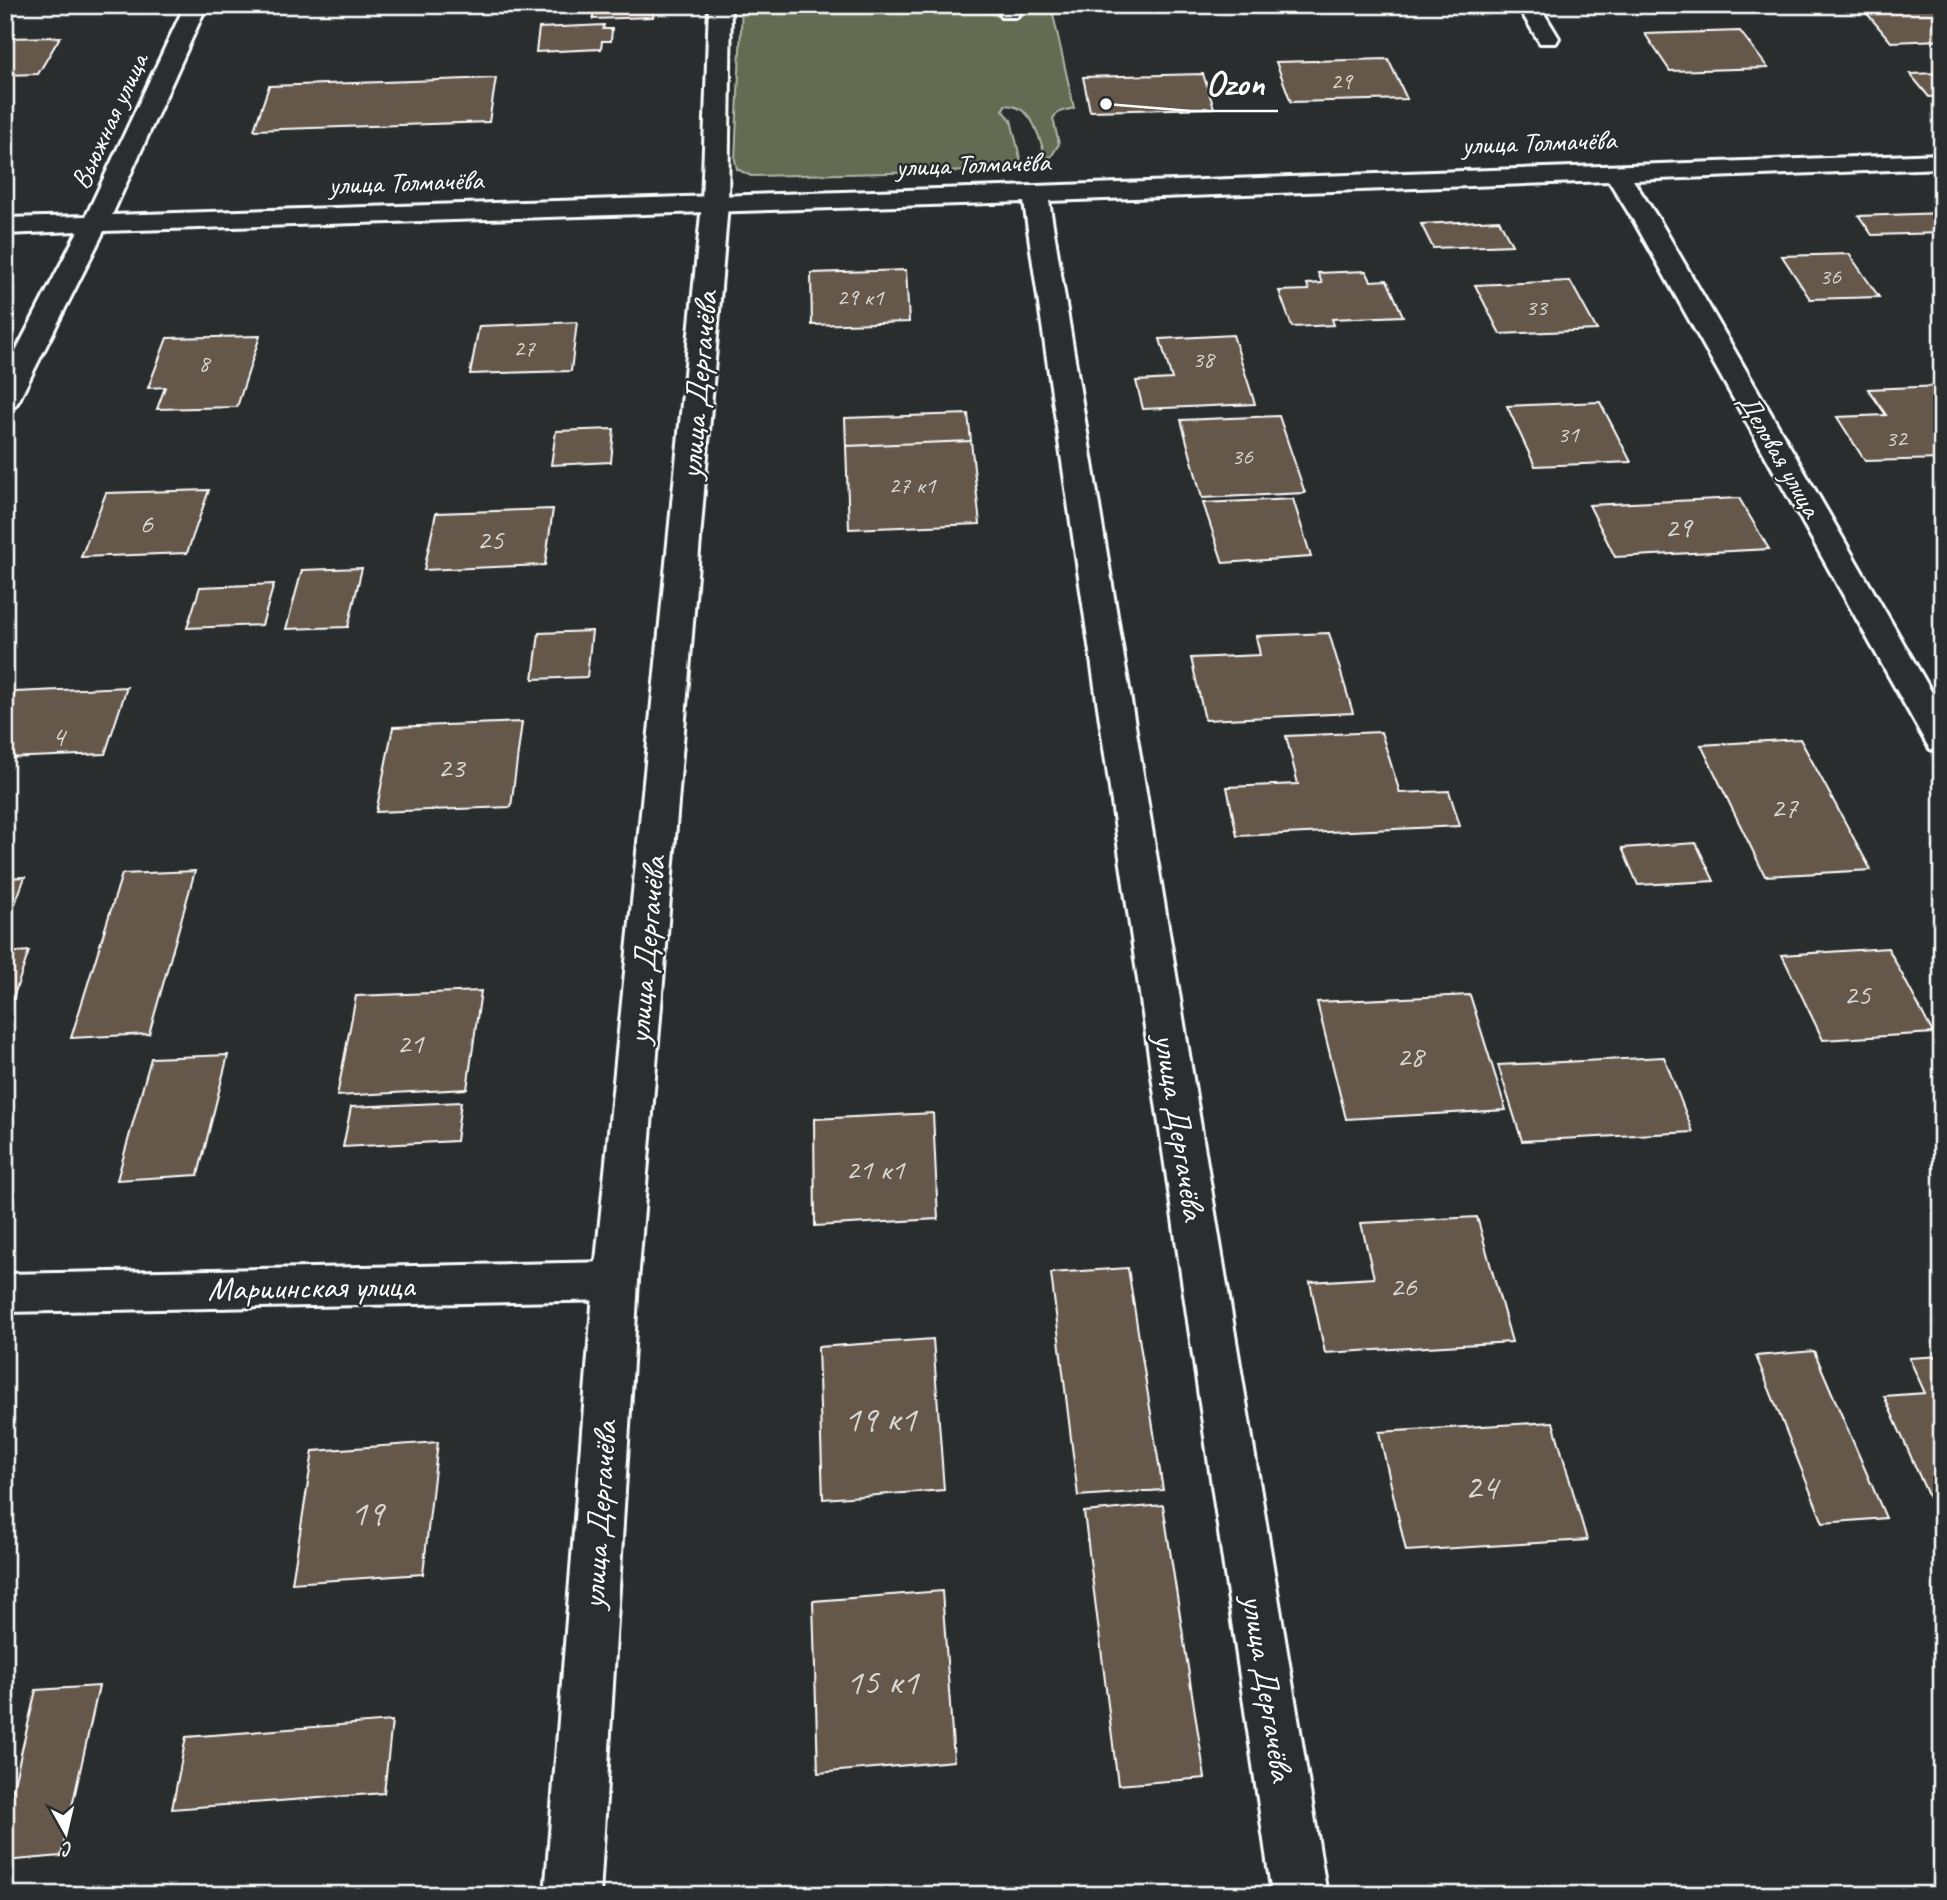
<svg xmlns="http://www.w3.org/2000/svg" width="1947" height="1900" viewBox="0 0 1947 1900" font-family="Caveat,sans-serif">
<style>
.green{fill:#636c52;stroke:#b1b6a8;stroke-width:2}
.building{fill:#65594c;stroke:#fff;stroke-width:2}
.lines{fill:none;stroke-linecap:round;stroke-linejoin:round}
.minor-casing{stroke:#fff;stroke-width:6}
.tertiary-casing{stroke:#fff;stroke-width:6}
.minor{fill:#2a2d2e;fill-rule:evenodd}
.tertiary{fill:#2a2d2e;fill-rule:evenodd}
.labels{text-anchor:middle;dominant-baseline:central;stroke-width:5;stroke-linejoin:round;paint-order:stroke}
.far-number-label{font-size:24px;fill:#d8d6d2}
.far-street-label{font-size:28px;fill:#fff;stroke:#2a2d2e}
.number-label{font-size:30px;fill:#d8d6d2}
.street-label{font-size:33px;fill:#fff;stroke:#2a2d2e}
.near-number-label{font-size:37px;fill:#d8d6d2}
.leader{fill:none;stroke:#fff;stroke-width:2.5}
.callout-dot{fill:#fff;stroke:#2a2d2e;stroke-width:2.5}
.callout-label{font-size:35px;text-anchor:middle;font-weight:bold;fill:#fff;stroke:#2a2d2e;stroke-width:5;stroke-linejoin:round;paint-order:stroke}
</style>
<rect width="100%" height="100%" fill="#2a2d2e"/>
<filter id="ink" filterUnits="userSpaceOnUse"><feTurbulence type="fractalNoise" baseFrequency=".0143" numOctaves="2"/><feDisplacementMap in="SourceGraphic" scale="14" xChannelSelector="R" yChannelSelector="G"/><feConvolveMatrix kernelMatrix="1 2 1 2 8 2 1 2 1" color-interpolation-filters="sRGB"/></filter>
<g filter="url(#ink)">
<path class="green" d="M742 5H986L987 12 998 16 1012 14 1013 5H1071L1053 14 1074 108 1059 112 1053 118 1059 144 1051 157H1046C1037 134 1034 106 1005 105L1003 110 1011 120 1023 170 751 176 737 169 735 160Z"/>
<path class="building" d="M526 5H653V8L525 13Z
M1935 8 1942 16V40L1891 42 1864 10Z
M654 9 653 17 593 19V12Z
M604 25 603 29H612L611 41H602L601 49 536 52 539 28Z
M1740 31 1768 68 1670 71 1645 34Z
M60 37 38 74 5 75V38Z
M1388 59 1407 99 1291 102 1276 62Z
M1942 73V96L1929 97 1910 74Z
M1203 74 1214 108 1090 111 1083 77Z
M496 78 489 122 254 130 269 86Z
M1942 213V233L1872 235 1859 216Z
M1499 220 1512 245 1433 248 1421 224Z
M1849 254 1879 297 1810 299 1782 256Z
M906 270 909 322 812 325 811 273Z
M1366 271 1371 281 1387 280 1403 316 1332 319 1334 325 1292 327 1279 291 1309 290 1307 284 1322 283 1318 273Z
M1570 281 1597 330 1500 334 1475 285Z
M577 322 571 371 470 374 479 326Z
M1233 335 1255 404 1143 409 1136 381 1172 379 1160 339Z
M260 336 237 407 157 409 165 387 148 388 167 338Z
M1942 386V459L1865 461 1837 417 1886 415 1868 389Z
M1600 402 1631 462 1535 466 1507 406Z
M968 414 971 441 846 446 845 418Z
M1279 416 1305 493 1202 498 1181 420Z
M614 429 611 462 551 465 556 431Z
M971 441 980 524 849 529 846 446Z
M209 490 187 553 81 557 106 493Z
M1739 498 1769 549 1615 557 1589 505Z
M1293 499 1311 557 1223 563 1203 503Z
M553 509 545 565 424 570 436 513Z
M362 568 348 627 286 629 302 570Z
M274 584 262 625 187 628 200 587Z
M592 631 587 677 533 679 539 633Z
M1329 633 1353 713 1205 720 1191 658 1260 655 1256 636Z
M127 687 105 754 5 758V717L15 692Z
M522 722 511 807 376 812 393 727Z
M1381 732 1400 793 1449 791 1460 826 1237 836 1227 787 1298 784 1286 736Z
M1800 739 1871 870 1765 876 1701 745Z
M1696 843 1714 881 1638 885 1622 848Z
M195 871 149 1034 71 1038 122 874Z
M25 877 9 920H5V878Z
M1888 948 1933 1033 1823 1040 1782 955Z
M29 951 5 1022V953Z
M481 991 467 1089 337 1096 356 996Z
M1470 995 1506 1110 1346 1119 1317 1002Z
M228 1055 198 1175 117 1180 151 1058Z
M1664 1057 1693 1132 1522 1141 1498 1065Z
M461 1102 456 1141 343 1147 351 1107Z
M933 1113 938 1219 815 1226 814 1119Z
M1477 1217 1512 1342 1325 1353 1310 1282 1374 1278 1361 1223Z
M1128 1268 1163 1490 1078 1496 1051 1273Z
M933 1339 944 1490 823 1499 818 1347Z
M1814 1351 1886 1518 1823 1523 1756 1356Z
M1942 1356V1527L1884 1396 1925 1393 1909 1358Z
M1553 1422 1587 1540 1406 1551 1379 1432Z
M438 1442 423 1574 292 1583 313 1451Z
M1163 1505 1205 1778 1118 1785 1084 1512Z
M942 1591 954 1761 818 1773 813 1601Z
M99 1686 61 1856 5 1861V1822L36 1690Z
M392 1721 384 1793 172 1809 186 1737Z"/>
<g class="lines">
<defs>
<path id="minor" d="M185 5H207L112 215 1035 186 1942 154V168L1633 180 1661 223 1942 710V752L1930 749 1925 741 1635 223 1609 181 1049 201 1327 1895H1272L1024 202 104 231 19 400 15 406 5 409V372L78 231 5 234V218L86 216Z
M996 5H1018L1020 12 1017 17H1001Z
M1517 5H1539L1559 38 1556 43H1540Z
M616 1262 632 1268 638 1281 632 1294 616 1300 5 1312V1274Z"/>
<path id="tertiary" d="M709 5H731L728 204 638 1281 600 1895H545L594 1281 702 204Z"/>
</defs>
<use href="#minor" class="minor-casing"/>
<use href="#tertiary" class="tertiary-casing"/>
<use href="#minor" class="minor"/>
<use href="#tertiary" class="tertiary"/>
</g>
</g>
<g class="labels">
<g class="far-number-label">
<text x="1341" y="81">29</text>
<text x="1830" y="276">36</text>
<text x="860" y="297">29 к1</text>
<text x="1536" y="307">33</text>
<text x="524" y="348">27</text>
<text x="1203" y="359">38</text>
<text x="204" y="363">8</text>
<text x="1568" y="434">31</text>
<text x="1896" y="438">32</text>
<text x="1242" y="456">36</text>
<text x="912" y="485">27 к1</text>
</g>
<g class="far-street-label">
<text transform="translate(109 121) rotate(-65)">Вьюжная улица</text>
<text transform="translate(1539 142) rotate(-2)">улица Толмачёва</text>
<text transform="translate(973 164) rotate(-2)">улица Толмачёва</text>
<text transform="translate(406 182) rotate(-2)">улица Толмачёва</text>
<text transform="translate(1780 455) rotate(60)">Деловая улица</text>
</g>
<g class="number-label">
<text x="146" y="523">6</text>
<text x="1678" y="527">29</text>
<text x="490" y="539">25</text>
<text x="58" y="736">4</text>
<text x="451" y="767">23</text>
<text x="1784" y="807">27</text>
<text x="1857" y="994">25</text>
<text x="410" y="1043">21</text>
<text x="1410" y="1056">28</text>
<text x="875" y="1169">21 к1</text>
<text x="1403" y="1286">26</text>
</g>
<g class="street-label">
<text transform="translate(698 385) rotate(-85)">улица Дергачёва</text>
<text transform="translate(646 950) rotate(-85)">улица Дергачёва</text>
<text transform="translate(1180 1127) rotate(81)">улица Дергачёва</text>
<text transform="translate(311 1287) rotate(-1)">Мариинская улица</text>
<text transform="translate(599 1515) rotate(-86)">улица Дергачёва</text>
<text transform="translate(1268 1688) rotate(81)">улица Дергачёва</text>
</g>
<g class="near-number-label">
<text x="880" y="1418">19 к1</text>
<text x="1481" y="1486">24</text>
<text x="367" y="1512">19</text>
<text x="882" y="1681">15 к1</text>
</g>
</g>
<path class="leader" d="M1106 104L1191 111H1278"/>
<circle class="callout-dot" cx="1106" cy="104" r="7"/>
<g class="callout-label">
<text x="1235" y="95">Ozon</text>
</g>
<rect width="1947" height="1900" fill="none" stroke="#2a2d2e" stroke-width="28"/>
<rect x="14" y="14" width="1919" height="1872" fill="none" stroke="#fff" stroke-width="2.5" filter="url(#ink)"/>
<g transform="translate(66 1833) rotate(172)" stroke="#2a2d2e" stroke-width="5" paint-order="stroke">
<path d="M0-5L12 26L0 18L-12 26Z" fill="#ffffff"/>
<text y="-10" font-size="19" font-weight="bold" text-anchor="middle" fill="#ffffff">С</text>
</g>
</svg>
